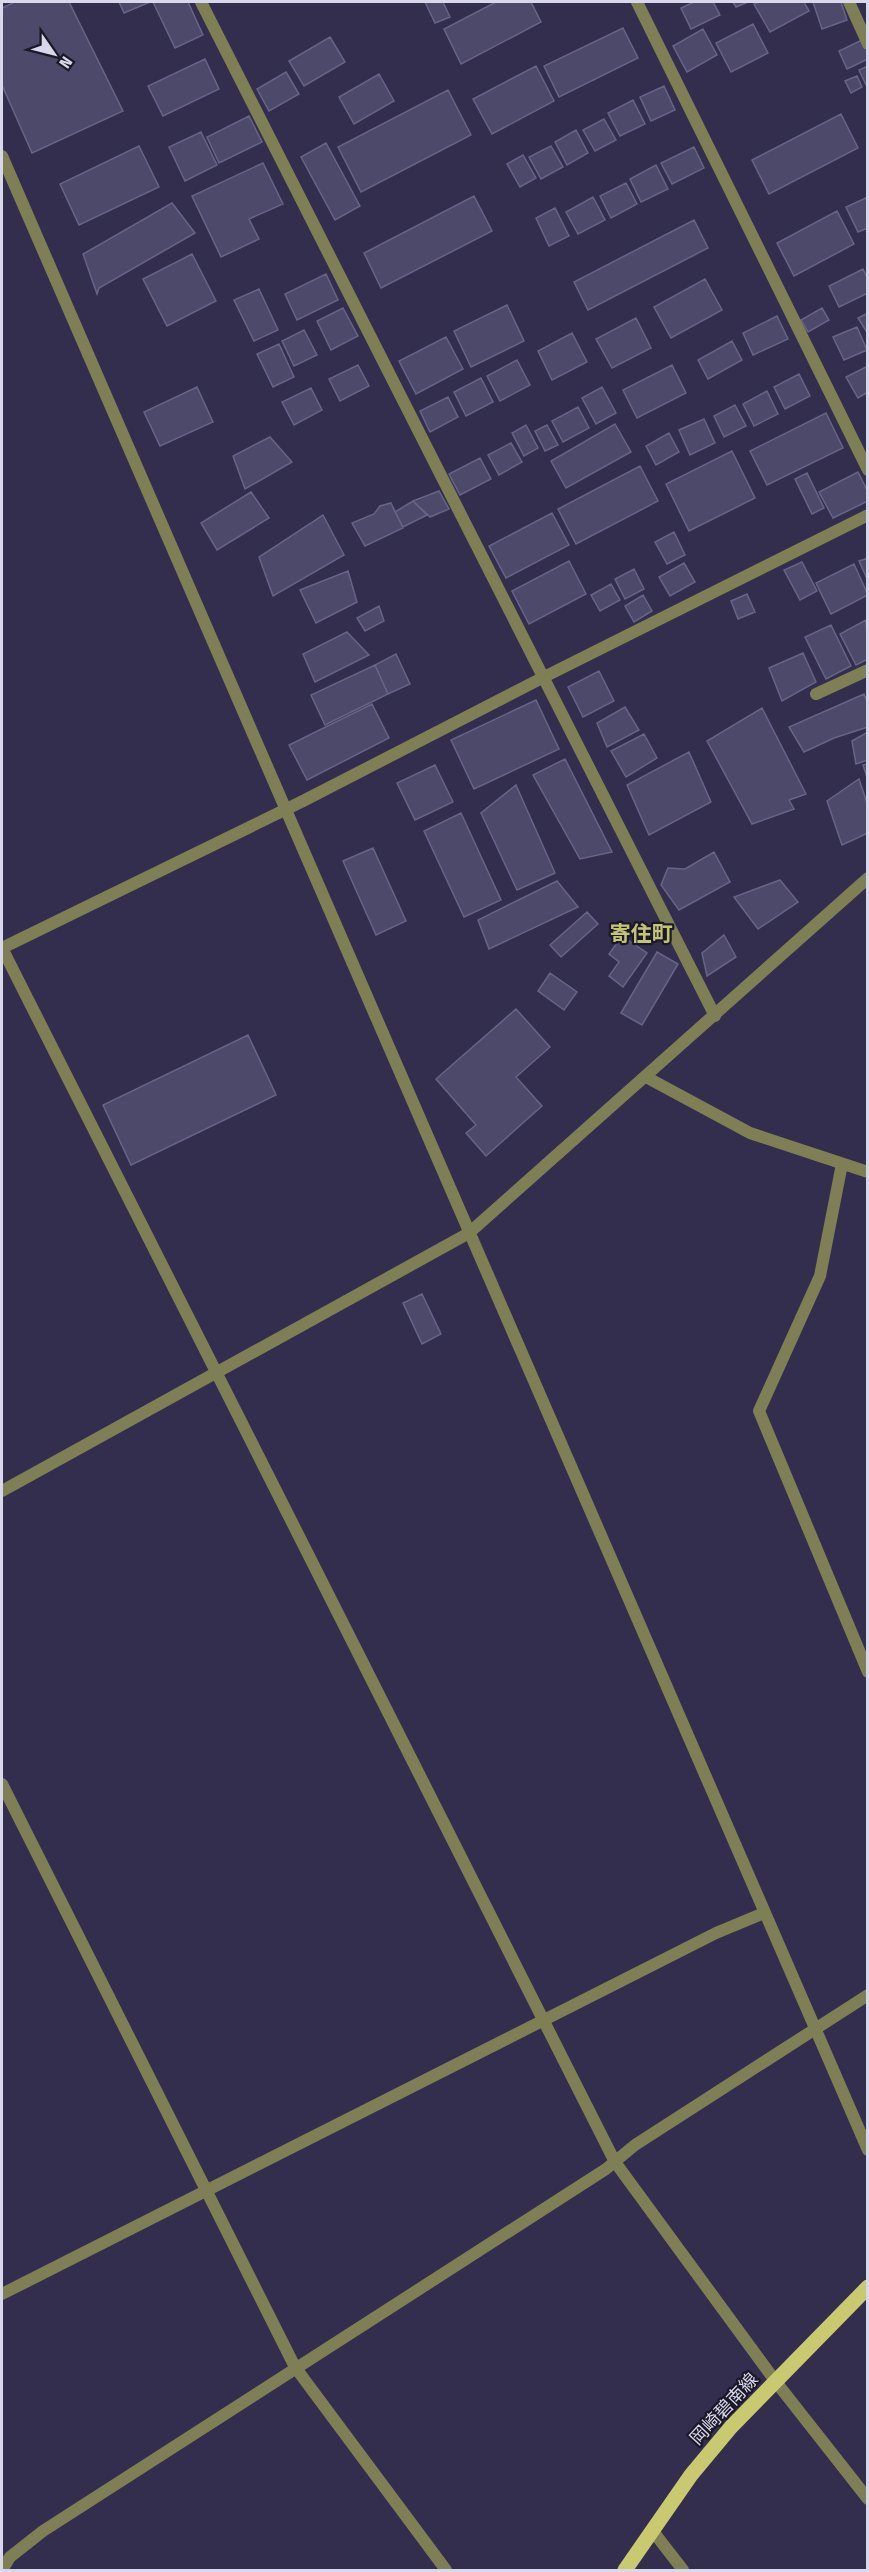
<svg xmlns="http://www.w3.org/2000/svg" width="869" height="2572" viewBox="0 0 869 2572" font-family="'Fira Sans Condensed','Noto Sans JP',sans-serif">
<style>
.building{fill:#4d496b;stroke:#686488;stroke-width:1.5}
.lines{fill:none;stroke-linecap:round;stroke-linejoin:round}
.minor{stroke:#7e7f55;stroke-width:12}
.tertiary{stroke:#7e7f55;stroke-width:12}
.primary{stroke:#c9ca6f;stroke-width:15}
.labels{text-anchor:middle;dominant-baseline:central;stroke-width:4.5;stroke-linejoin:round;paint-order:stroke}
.street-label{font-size:18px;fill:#d9d7ec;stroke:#1b1928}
.quarter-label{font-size:21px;font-weight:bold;fill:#c3c477;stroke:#1b1928}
</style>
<rect width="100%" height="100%" fill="#332e4e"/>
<path class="building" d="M15 2H69L123 111 32 153 2 85V8Z
M119 2H150L124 13Z
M153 2H188L203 35 175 48Z
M425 2H443L450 17 435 23Z
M496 2H531L541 22 461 64 444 29Z
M694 2H713L720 15 691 29 681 8Z
M733 2H748L736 7Z
M758 2H804L809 11 770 32 754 4Z
M813 2H841L847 20 822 29Z
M753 24 768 53 731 72 716 43Z
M623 28 638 58 559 97 544 66Z
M703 29 717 55 687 72 673 46Z
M330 37 345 62 304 86 289 61Z
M862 40 868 52V59L847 69 839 51Z
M205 59 219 89 163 116 148 86Z
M536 66 554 101 492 134 473 99Z
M868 66V89L859 70Z
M286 72 299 94 269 111 257 89Z
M379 74 394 101 354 124 339 97Z
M857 76 862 87 851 93 845 81Z
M664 86 675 110 651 121 640 97Z
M448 90 471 135 361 192 338 147Z
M633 100 645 124 620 136 608 113Z
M841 114 858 148 769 194 752 160Z
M249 116 262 142 219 163 207 137Z
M604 119 616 140 595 151 583 130Z
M576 130 588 153 567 165 555 142Z
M201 132 217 165 185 181 169 147Z
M326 143 360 206 335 220 301 157Z
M139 146 159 187 79 225 60 184Z
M551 146 563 167 541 179 529 157Z
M694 147 704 168 672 184 661 163Z
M523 155 536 178 520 187 507 164Z
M263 163 283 204 249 219 259 239 221 257 192 196Z
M656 165 668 189 641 202 630 179Z
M626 183 637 204 611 218 600 196Z
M474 196 492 231 381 288 364 253Z
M593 197 605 220 578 234 566 212Z
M868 197V228L858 232 846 207Z
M172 203 195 233 99 288 97 294 83 254Z
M555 208 569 236 549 246 536 218Z
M837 211 854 244 794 276 777 243Z
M694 220 708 248 588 310 574 282Z
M192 254 216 301 167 326 143 279Z
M863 269 868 279V293L839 307 829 286Z
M326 274 338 300 297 320 285 294Z
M705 279 722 310 671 338 654 307Z
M259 289 278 330 254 341 234 300Z
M507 305 524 341 471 367 454 331Z
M343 308 358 336 331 350 317 321Z
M822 308 829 320 808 332 801 320Z
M868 313V334L858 318Z
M777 316 788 339 753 355 743 333Z
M636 318 651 348 612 368 596 339Z
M857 327 867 350 844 360 833 337Z
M304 330 317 355 294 366 282 341Z
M572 333 587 362 552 380 538 351Z
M446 337 463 369 416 394 399 361Z
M732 341 742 360 708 379 698 360Z
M279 344 294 377 273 387 257 354Z
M517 360 530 385 500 401 487 376Z
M358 365 369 386 340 401 329 379Z
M672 365 686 393 637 418 623 390Z
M868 366V392L858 398 846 377Z
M799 374 810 396 785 409 774 387Z
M481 378 493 402 466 416 454 392Z
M197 387 213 422 160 446 144 412Z
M602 387 616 413 596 424 582 398Z
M311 388 322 410 294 425 282 402Z
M767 391 778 414 754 426 743 404Z
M448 397 458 417 430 432 420 411Z
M735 405 746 426 724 437 714 416Z
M578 407 589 428 563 442 552 421Z
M826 413 843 448 767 485 750 451Z
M704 419 715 443 690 455 679 430Z
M615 424 631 452 566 488 551 461Z
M526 425 538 448 524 456 512 433Z
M547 425 558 445 545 451 535 431Z
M669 433 679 452 656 465 646 446Z
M270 437 292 462 245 489 233 456Z
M511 443 522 462 499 475 488 455Z
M732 451 755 498 689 531 666 484Z
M480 458 491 479 460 495 449 474Z
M640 466 658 501 576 544 558 509Z
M858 472 868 492V501L833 518 819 492Z
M807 473 824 508 812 514 795 479Z
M439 491 449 509 430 517 413 501Z
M251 492 269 518 217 550 201 523Z
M413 501 427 515 403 527 395 512Z
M391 503 403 528 365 546 352 523 374 514 380 506Z
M552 513 569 545 506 578 489 546Z
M323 515 344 555 273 596 259 557Z
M674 532 685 555 667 564 655 542Z
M868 558V581L859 561Z
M569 561 586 594 529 624 512 591Z
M802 562 817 591 800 600 784 570Z
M684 563 695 582 670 596 659 577Z
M854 564 868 595 831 614 816 583Z
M634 569 644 589 625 599 615 579Z
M348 571 357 602 316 623 300 590Z
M611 584 620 600 600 611 591 595Z
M747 594 755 612 738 619 731 601Z
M643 595 652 611 634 622 625 606Z
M379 606 384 621 365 631 357 618Z
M866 620 868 659 856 665 840 634Z
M831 625 851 666 826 679 805 637Z
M347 632 369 655 315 682 303 654Z
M803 653 816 682 782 701 769 668Z
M396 654 410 684 388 694 375 665Z
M375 665 388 694 325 725 311 695Z
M599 671 614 701 583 717 568 687Z
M864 694 868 704V727L834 738 804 752 789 727Z
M536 700 559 749 474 789 451 740Z
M372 704 389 738 307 780 289 745Z
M625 707 639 730 607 747 597 723Z
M762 708 806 794 789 800 794 809 752 824 707 741Z
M868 732V760L856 764 852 741Z
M644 734 657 758 626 777 611 751Z
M689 752 711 802 649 835 627 785Z
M565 759 612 852 580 859 533 775Z
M868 764V780L863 765Z
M435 765 453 802 415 820 397 783Z
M859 779 868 806V833L842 845 827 801Z
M516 785 555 873 517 890 481 813Z
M461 813 501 900 464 917 424 831Z
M373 848 406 921 376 935 343 861Z
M714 852 730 882 679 910 661 885 668 868 685 869Z
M780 880 798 902 758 929 734 897Z
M557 881 578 907 489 949 478 920Z
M587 912 598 924 561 957 550 945Z
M724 935 736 957 707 976 702 953Z
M622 936 647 953 623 987 609 976 619 962 609 954Z
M657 952 678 964 642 1025 621 1013Z
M550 973 577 992 564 1010 538 991Z
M516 1009 550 1047 516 1077 542 1106 486 1156 466 1133 476 1125 436 1079Z
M248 1035 276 1095 131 1165 103 1105Z
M422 1294 441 1334 422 1344 403 1303Z"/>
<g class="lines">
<path class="minor" d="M201 2 715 1016
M637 2 868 470
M849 2 868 44
M816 694 868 670
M2 948 615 2162 776 2382 868 2499
M2 948 303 801 544 677 868 515
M646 1077 750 1133 868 1172
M842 1164 820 1276 759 1411 868 1672
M2 1491 469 1233
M2 2294 716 1933 764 1913
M652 2530 683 2570
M2 2570 10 2557 43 2531 606 2169 635 2145 868 1995"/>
<path class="tertiary" d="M2 156 868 2150
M469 1233 868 878
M2 1784 295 2367 446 2570"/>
<path class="primary" d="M625 2570 691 2475 731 2427 868 2287"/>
</g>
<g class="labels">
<g class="street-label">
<text transform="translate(724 2409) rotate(-47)">岡崎碧南線</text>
</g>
<g class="quarter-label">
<text x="641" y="934">寄住町</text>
</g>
</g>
<rect width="869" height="2572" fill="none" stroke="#d9d7ec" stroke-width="6"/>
<g transform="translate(54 54) rotate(125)" stroke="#1b1928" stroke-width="4.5" paint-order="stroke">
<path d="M0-4.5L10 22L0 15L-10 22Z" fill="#d9d7ec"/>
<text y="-9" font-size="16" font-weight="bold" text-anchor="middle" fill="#d9d7ec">N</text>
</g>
</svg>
